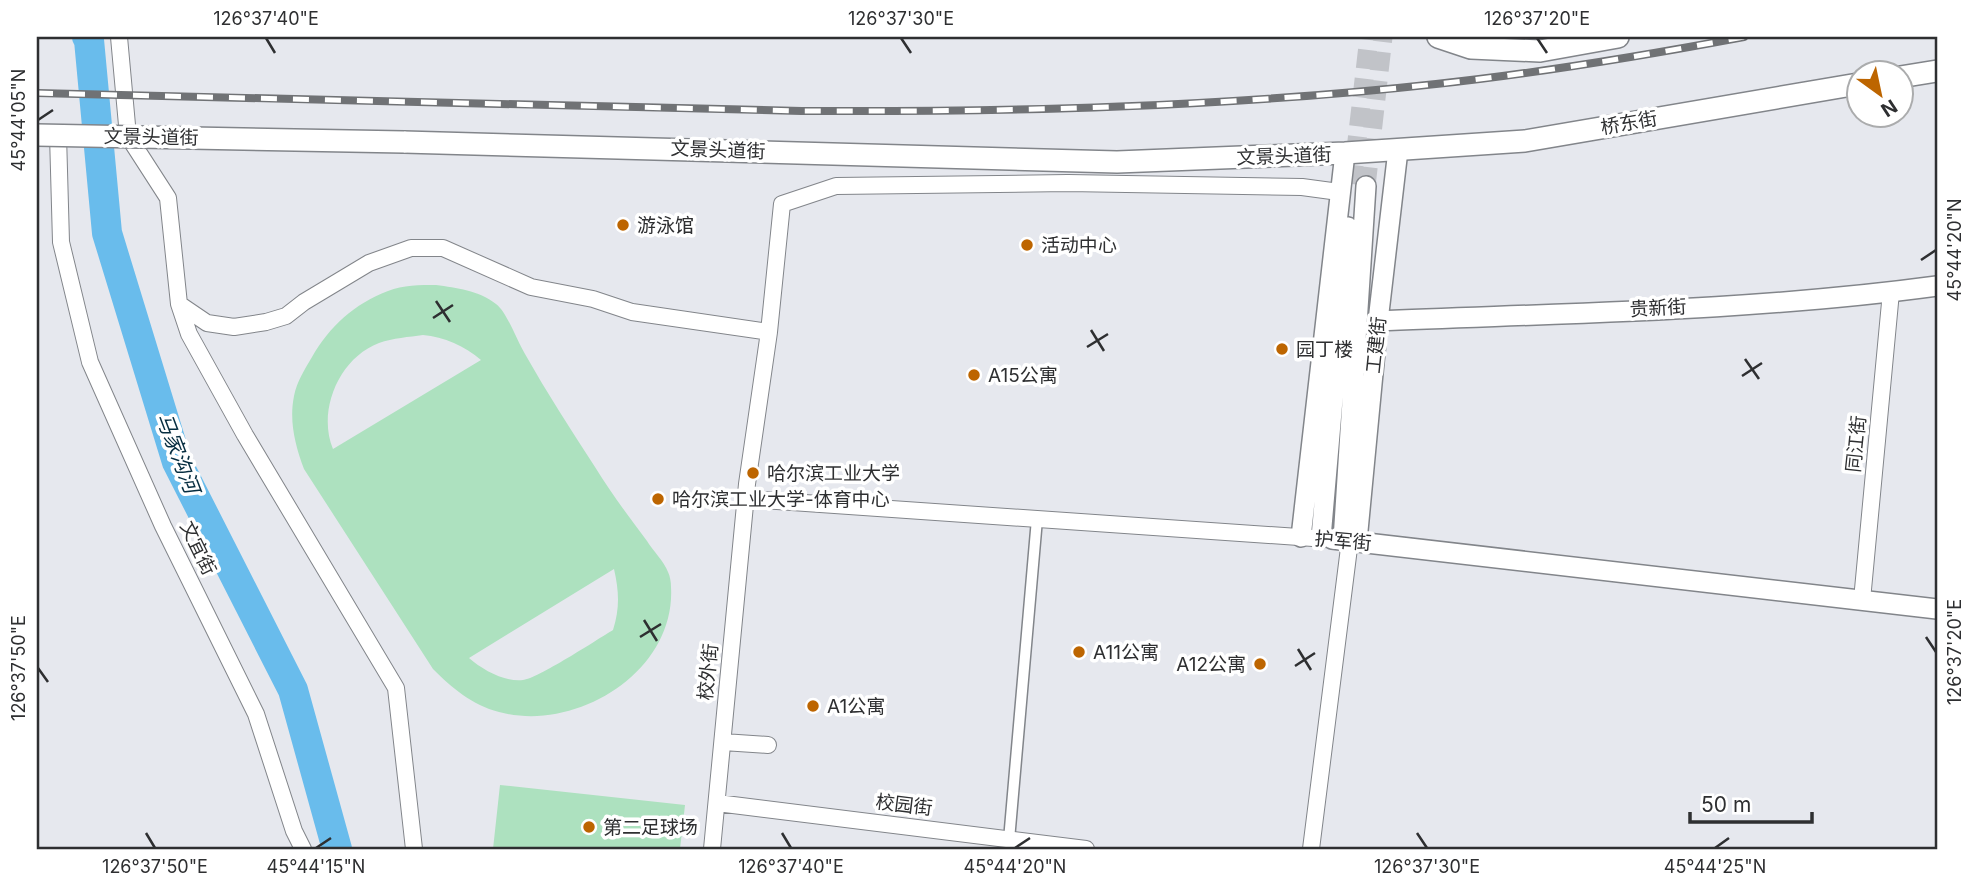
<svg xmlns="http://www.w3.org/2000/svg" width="1974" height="886" viewBox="0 0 1974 886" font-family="Inter,'Noto Sans SC',sans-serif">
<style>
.green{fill:#ade1bf;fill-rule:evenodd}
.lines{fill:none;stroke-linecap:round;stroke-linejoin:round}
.river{stroke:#69bcec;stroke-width:30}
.tertiary-tunnel{stroke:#c1c3c8;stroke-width:19;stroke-dasharray:19 10;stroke-linecap:butt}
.pedestrian-casing{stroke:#82858a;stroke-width:13}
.minor-casing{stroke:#82858a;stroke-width:18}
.tertiary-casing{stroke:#82858a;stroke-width:22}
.secondary-casing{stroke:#82858a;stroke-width:24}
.pedestrian{stroke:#fff;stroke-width:10}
.minor{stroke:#fff;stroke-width:16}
.tertiary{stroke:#fff;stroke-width:19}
.secondary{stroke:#fff;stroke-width:21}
.rail-casing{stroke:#707275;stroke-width:8}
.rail{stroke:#fff;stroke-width:5;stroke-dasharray:16;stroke-linecap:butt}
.secondary-bridge-casing{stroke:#82858a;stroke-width:24;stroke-linecap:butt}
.secondary-bridge{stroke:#fff;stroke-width:21}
.ticks{fill:none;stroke:#2e2f31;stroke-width:2.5}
.poi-dot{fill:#bd6500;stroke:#fff;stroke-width:2.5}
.labels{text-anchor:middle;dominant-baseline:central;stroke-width:7;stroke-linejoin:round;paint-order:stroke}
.street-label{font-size:19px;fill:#2e2f31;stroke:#fff}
.poi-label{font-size:19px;fill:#2e2f31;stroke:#fff;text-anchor:start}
.water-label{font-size:21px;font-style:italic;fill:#062d40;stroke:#fff}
.neatline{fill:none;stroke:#2e2f31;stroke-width:2.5}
.ticks-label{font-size:18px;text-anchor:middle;fill:#2e2f31}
</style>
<rect width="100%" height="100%" fill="#e6e8ee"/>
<path class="green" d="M436 285C457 288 478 290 496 304 507 312 517 341 525 354 547 393 571 430 595 467 611 493 629 517 647 541 653 551 664 561 668 572 670 576 671 582 671 587 676 672 576 733 499 712 472 705 452 688 433 669L304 469C295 445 289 421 294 396 297 381 305 369 312 357 330 326 354 304 388 291 403 285 420 285 436 285ZM423 335C444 337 465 346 481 360L333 449C317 411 339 358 379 343 393 338 409 337 423 335ZM614 569C619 591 620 608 613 630 598 639 537 679 523 680 504 682 483 670 469 658Z
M500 785 685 805 680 849H493Z"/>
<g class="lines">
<path class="river" d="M87 37 89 40 107 233 177 462 293 690 337 849"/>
<path class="tertiary-tunnel" d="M1352 184 1369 37
M1366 186 1383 37"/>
<defs>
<path id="pedestrian" d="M1009 840 1037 519"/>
<path id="minor" d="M119 37 128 136 168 198 179 304 189 334 245 435 396 688 414 849
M58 135 61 242 90 362 163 526 256 714 294 831 303 849
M179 304 207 323 234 327 266 322 286 316 304 302 369 263 411 248H443L531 287 593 299 632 312 769 332 747 484 712 849
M769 332 782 204 836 186 1068 183 1302 187 1339 192
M746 499 1313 538
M1862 600 1891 292
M723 742 768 745
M717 803 1086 849
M1311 849 1350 540"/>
<path id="tertiary" d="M1378 321C1564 313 1752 311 1937 286
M1301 537 1345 153
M1321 538 1348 227
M1332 539 1937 609
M1343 540 1366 186
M1357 541 1378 321 1398 150"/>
<path id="secondary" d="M1438 37 1471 48 1540 51 1618 37
M1900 77 1937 71
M404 142 1117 162 1345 153 1525 141 1858 84"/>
</defs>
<use href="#pedestrian" class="pedestrian-casing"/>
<use href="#minor" class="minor-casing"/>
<use href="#tertiary" class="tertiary-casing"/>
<use href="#secondary" class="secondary-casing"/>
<use href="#pedestrian" class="pedestrian"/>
<use href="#minor" class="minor"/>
<use href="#tertiary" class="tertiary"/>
<use href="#secondary" class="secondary"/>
<defs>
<path id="rail" d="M37 93 802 111C1013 112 1226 107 1436 84 1539 73 1642 56 1744 37"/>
</defs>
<use href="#rail" class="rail-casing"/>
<use href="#rail" class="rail"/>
<defs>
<path id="secondary-bridge" d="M37 135 404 142"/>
</defs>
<use href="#secondary-bridge" class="secondary-bridge-casing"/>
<use href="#secondary-bridge" class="secondary-bridge"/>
</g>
<path class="ticks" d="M266 38 275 53M901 38 911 53M1537 38 1547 53M38 120 53 110M1921 260 1936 250M436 301 450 322M433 318 453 305M1091 330 1104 351M1087 347 1108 334M1745 359 1759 379M1742 376 1762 363M644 620 657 641M640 637 661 624M1926 637 1936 652M1298 649 1311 670M1295 666 1315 653M38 668 48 682M146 833 155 848M782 833 791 848M1417 833 1427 848M316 848 331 838M1015 848 1030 838M1715 848 1729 838"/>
<g class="poi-dot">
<circle cx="623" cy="225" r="7"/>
<circle cx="1027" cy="245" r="7"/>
<circle cx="1282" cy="349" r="7"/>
<circle cx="974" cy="375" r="7"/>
<circle cx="753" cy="473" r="7"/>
<circle cx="658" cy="499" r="7"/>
<circle cx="1079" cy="652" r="7"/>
<circle cx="1260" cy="664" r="7"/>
<circle cx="813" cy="706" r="7"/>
<circle cx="589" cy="827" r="7"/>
</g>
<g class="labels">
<g class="street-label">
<text transform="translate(1629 123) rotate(-10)">桥东街</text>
<text transform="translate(151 137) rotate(1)">文景头道街</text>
<text transform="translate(718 150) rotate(2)">文景头道街</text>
<text transform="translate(1284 156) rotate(-2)">文景头道街</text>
<text transform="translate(1658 308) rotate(-3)">贵新街</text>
<text transform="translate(1376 345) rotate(-84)">工建街</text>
<text transform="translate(1856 444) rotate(-84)">同江街</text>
<text transform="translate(1343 541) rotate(5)">护军街</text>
<text transform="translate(198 548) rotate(64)">文宜街</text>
<text transform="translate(708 672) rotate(-84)">校外街</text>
<text transform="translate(904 805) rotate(7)">校园街</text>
</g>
<g class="poi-label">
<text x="637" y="225">游泳馆</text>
<text x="1041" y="245">活动中心</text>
<text x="1296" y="349">园丁楼</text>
<text x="988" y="375">A15公寓</text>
<text x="767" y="473">哈尔滨工业大学</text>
<text x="672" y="499">哈尔滨工业大学-体育中心</text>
<text x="1093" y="652">A11公寓</text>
<text x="1246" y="664" text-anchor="end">A12公寓</text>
<text x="827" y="706">A1公寓</text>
<text x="603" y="827">第二足球场</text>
</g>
<g class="water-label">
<text transform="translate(178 453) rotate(69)">马家沟河</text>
</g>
</g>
<rect width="1974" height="886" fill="none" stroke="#ffffff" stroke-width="77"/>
<g transform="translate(1880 94) rotate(147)"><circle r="33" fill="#ffffff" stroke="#abacad" stroke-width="2"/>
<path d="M0-5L12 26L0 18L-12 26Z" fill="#bd6500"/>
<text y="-10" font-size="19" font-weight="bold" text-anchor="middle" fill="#2e2f31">N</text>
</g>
<path d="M1690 812v10h122v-10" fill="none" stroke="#2e2f31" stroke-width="3.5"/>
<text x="1701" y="812" font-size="21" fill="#2e2f31" stroke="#ffffff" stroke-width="5" paint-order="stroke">50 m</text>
<rect x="38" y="38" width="1898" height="810" class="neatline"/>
<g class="ticks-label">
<text x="266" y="25">126°37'40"E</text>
<text x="901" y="25">126°37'30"E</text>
<text x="1537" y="25">126°37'20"E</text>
<text transform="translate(19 120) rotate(-90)" y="6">45°44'05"N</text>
<text transform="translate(1955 250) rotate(-90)" y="6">45°44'20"N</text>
<text transform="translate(1955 652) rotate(-90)" y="6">126°37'20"E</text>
<text transform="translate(19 668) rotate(-90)" y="6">126°37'50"E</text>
<text x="155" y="873">126°37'50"E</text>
<text x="316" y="873">45°44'15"N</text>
<text x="791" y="873">126°37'40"E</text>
<text x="1015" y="873">45°44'20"N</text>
<text x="1427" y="873">126°37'30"E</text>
<text x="1715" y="873">45°44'25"N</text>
</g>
</svg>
